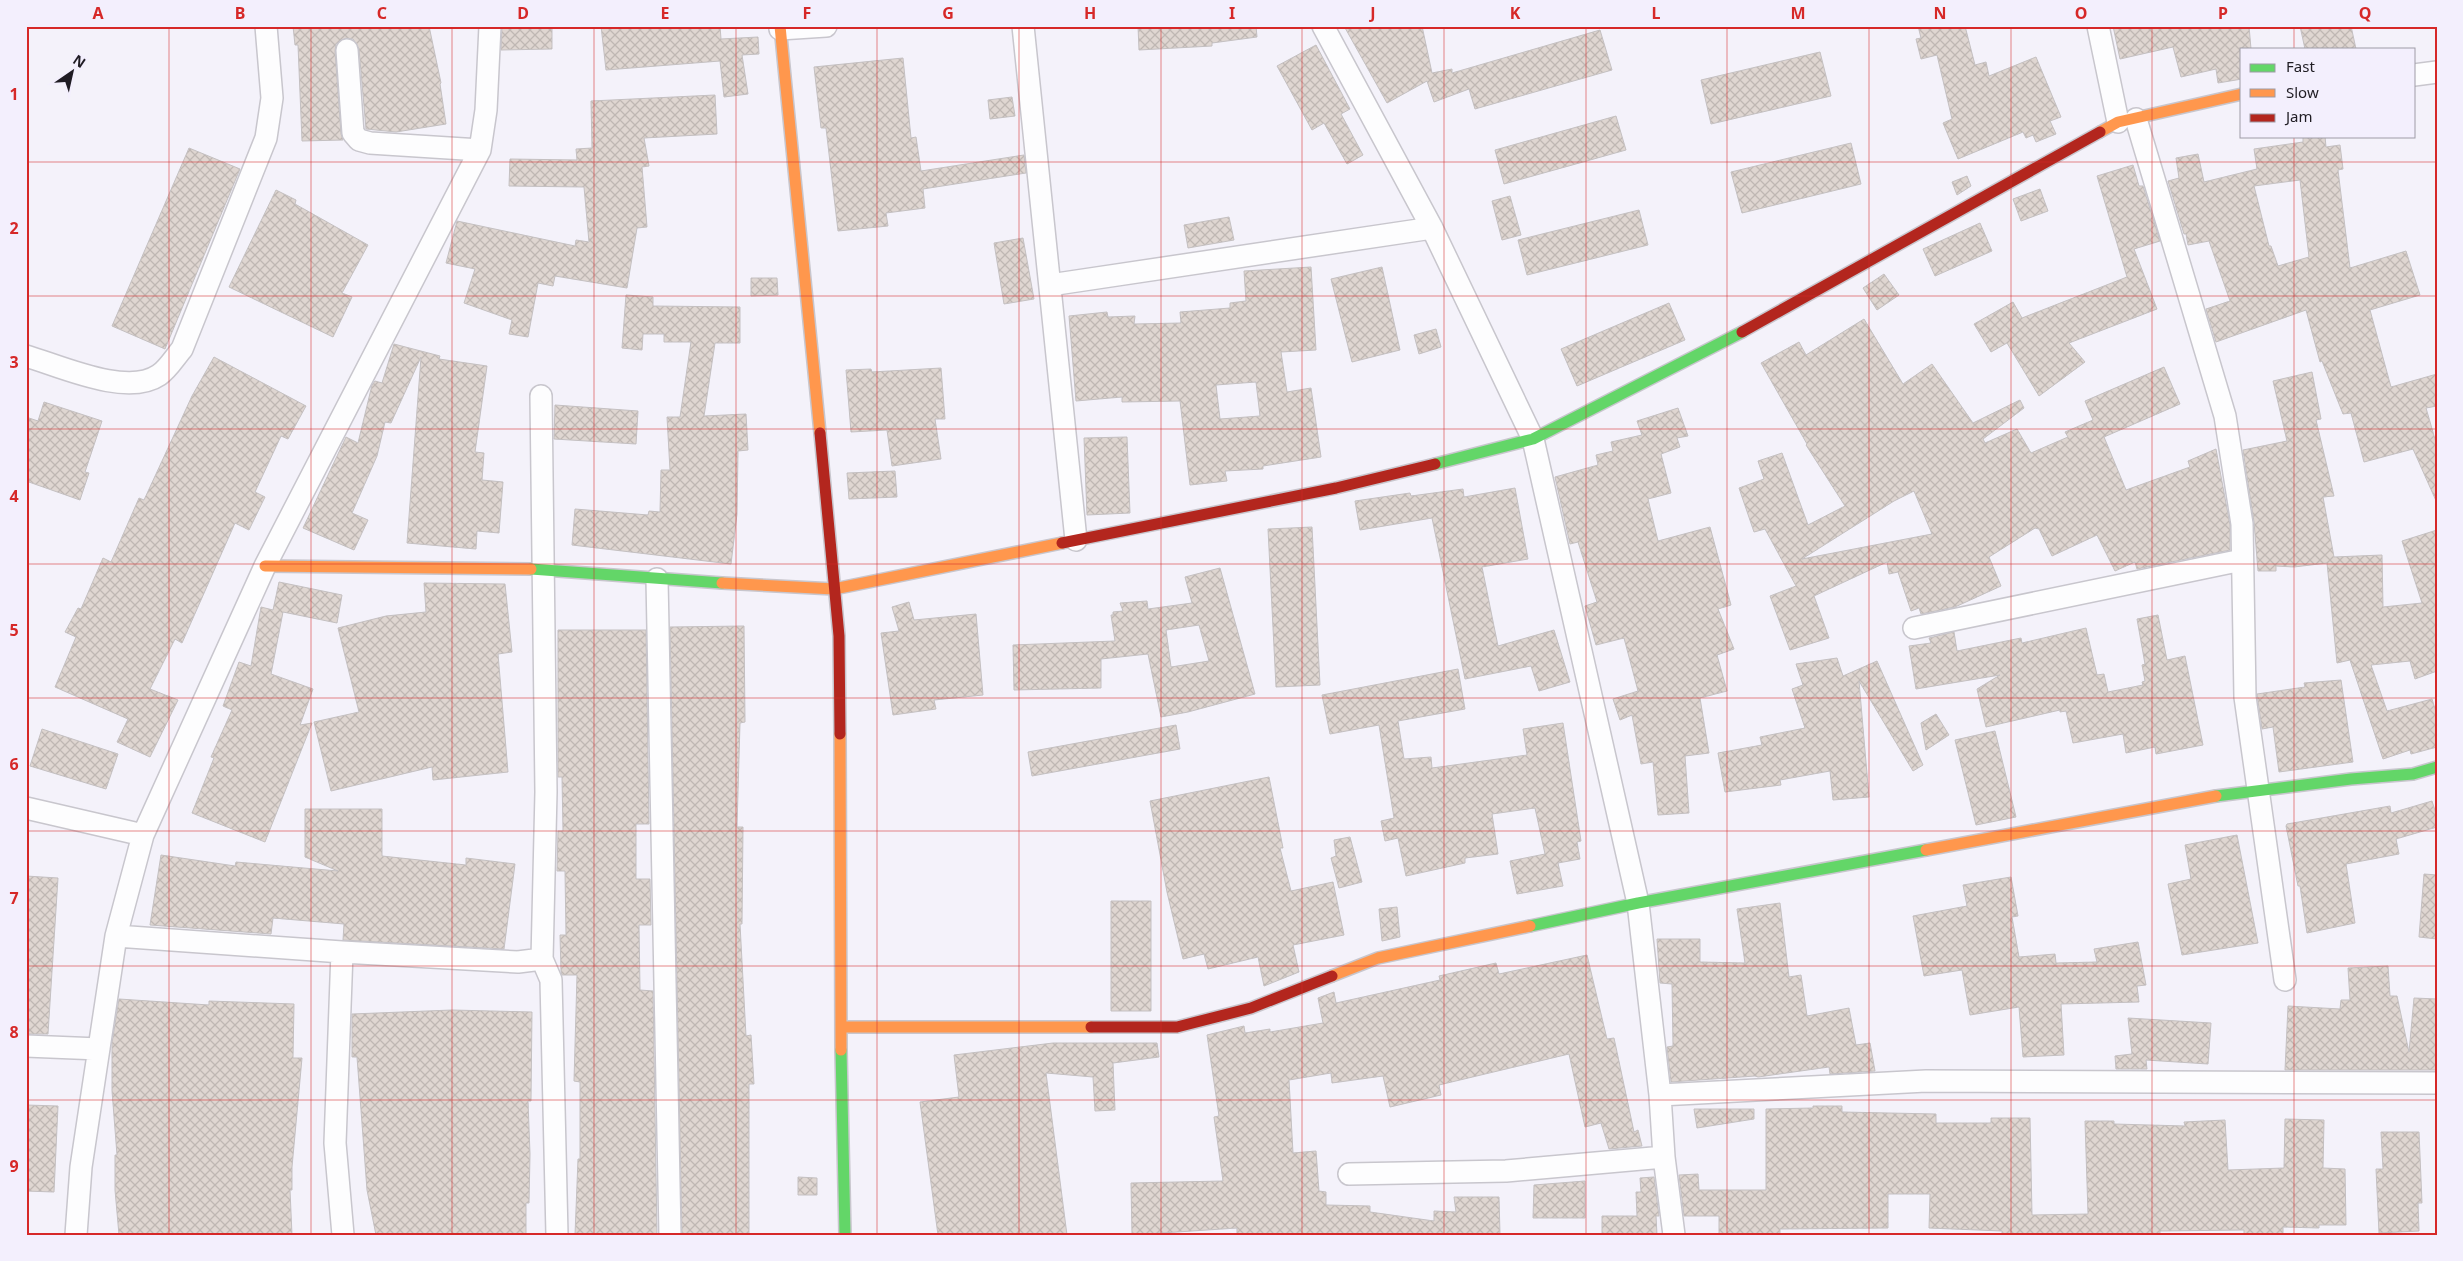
<svg xmlns="http://www.w3.org/2000/svg" width="2463" height="1261" viewBox="0 0 2463 1261" font-family="'Noto Sans',sans-serif">
<style>
.building{fill:url(#building-cross-hatch);stroke:#c4c0c1;fill-rule:evenodd}
.lines{fill:none;stroke-linecap:round;stroke-linejoin:round}
.street-casing{stroke:#c8c6cd;stroke-width:24}
.fast-casing{stroke:#c8c6cd;stroke-width:14}
.slow-casing{stroke:#c8c6cd;stroke-width:14}
.jam-casing{stroke:#c8c6cd;stroke-width:14}
.street{stroke:#fdfdfe;stroke-width:21}
.fast{stroke:#63d668;stroke-width:11}
.slow{stroke:#ff974d;stroke-width:11}
.jam{stroke:#b3261e;stroke-width:11}
.grid{fill:none;stroke:#d62828;stroke-width:1;stroke-opacity:0.55}
.neatline{fill:none;stroke:#d62828;stroke-width:2}
.grid-label{font-size:16px;text-anchor:middle;font-weight:bold;fill:#d62828}
</style>
<defs>
<pattern id="building-cross-hatch" width="8" height="8" patternUnits="userSpaceOnUse" patternTransform="scale(1.25)"><rect width="8" height="8" fill="#dfd6d1"/><path d="M0 0l8 8M0 8l8-8" fill="none" stroke="#bfb7b3"/></pattern>
</defs>
<rect width="100%" height="100%" fill="#f4f2fa"/>
<path class="building" d="M293 26H429L441 83 440 84 446 124 396 132 366 129 359 49 353 39 346 38 336 44 335 51 341 134 343 140 302 141 298 45H295Z
M502 26H552V49L501 50Z
M601 26H720L721 39 758 37 759 54 742 55 748 94 724 97 720 61 606 70Z
M1138 26H1256L1257 37 1212 43V46L1139 50Z
M1344 26H1422L1432 73 1452 69V73L1600 30 1612 70 1475 109 1469 89 1434 102 1427 81 1387 103Z
M1918 26H1965L1975 65 1986 62 1989 76 2036 57 2061 117 2050 121 2056 134 2036 142 2033 135 2026 138 2023 132 1958 159 1943 123 1952 119 1937 55 1921 59 1916 39 1921 38Z
M2113 26H2249L2251 49H2242V79L2218 83 2216 69 2181 77 2173 47 2120 59Z
M2300 26H2351L2356 49H2305Z
M1316 45 1350 109 1341 114 1363 155 1347 164 1324 123 1312 130 1277 66Z
M1820 52 1831 96 1711 124 1701 80Z
M903 58 911 138 916 137 921 171 1024 155 1026 173 923 189 925 208 886 213 888 226 838 231 826 128H821L814 67Z
M715 95 717 134 644 138 649 166 642 167 647 227 637 228 627 288 555 276 553 286 538 283 528 337 509 334 512 320 464 303 475 269 446 263 457 221 575 246 576 240 589 242 584 187 509 186 510 159 577 160 576 149 592 148 591 101Z
M1012 97 1015 116 990 119 988 100Z
M1616 116 1626 150 1504 184 1495 150Z
M2303 136H2325L2326 147 2340 145 2343 169 2338 170 2350 268 2406 251 2420 295 2370 310 2391 387 2437 374V406L2426 408 2437 446V503L2413 449 2364 462 2351 413 2343 414 2322 361 2320 362 2306 310 2216 342 2206 309 2230 301 2209 241 2188 245 2186 234H2184L2168 181 2179 178 2176 158 2198 154 2204 182 2257 169 2254 149 2303 142ZM2300 180 2309 257 2278 266 2271 246H2269L2254 186Z
M1851 143 1861 184 1742 213 1731 172Z
M189 148 240 169 165 349 112 326Z
M2133 165 2139 186H2143L2160 241 2134 249 2157 309 2069 343 2085 362 2039 396 2007 343 1991 352 1974 324 2013 302 2022 318 2127 277 2097 176Z
M1967 176 1971 186 1957 195 1952 182Z
M2040 189 2048 211 2021 221 2013 199Z
M276 190 296 200 295 204 368 245 342 293 352 297 333 337 229 287Z
M1510 196 1521 235 1502 240 1492 201Z
M1639 210 1648 245 1527 275 1518 240Z
M1229 217 1234 240 1188 248 1184 225Z
M1980 223 1992 251 1935 276 1923 249Z
M1023 238 1034 299 1004 304 994 243Z
M1311 267 1316 350 1281 352 1287 392 1311 388 1321 457 1263 466V469L1225 471 1227 481 1190 485 1180 401 1122 402V397L1076 401 1069 316 1107 312 1108 317 1135 316 1134 324 1181 323 1180 312 1230 308V303L1246 301 1244 271ZM1256 382 1260 416 1220 419 1216 385Z
M1382 267 1400 350 1352 362 1331 279Z
M1884 274 1899 295 1877 310 1863 288Z
M751 278H777L778 295 751 296Z
M626 295 653 297V306L740 307V343H715L704 416 746 414 748 450 738 451 737 514 731 564 572 545 575 509 648 515 649 511 660 512 661 470H670L667 417H680L691 342H664V334H643L642 350 622 348Z
M1669 303 1685 340 1577 386 1561 349Z
M1864 319 1903 384 1932 364 1973 423 2020 400 2024 408 1983 439 1985 443 2017 429 2031 453 2068 437 2065 432 2093 420 2085 401 2164 367 2180 404 2104 437 2126 490 2190 467 2188 461 2216 449 2230 525V550L2137 569 2135 562 2115 571 2097 535 2052 556 2039 529 2035 528 1989 557 2001 586 1955 607 1921 614 1919 608 1911 611 1898 572 1889 574 1887 562 1814 596 1829 638 1790 650 1770 596 1796 586 1765 529 1754 532 1739 488 1764 479 1758 461 1782 453 1808 525 1845 506 1806 445 1807 444 1761 363 1799 342 1806 355ZM1914 491 1932 534 1802 559 1894 501Z
M1436 329 1441 347 1419 354 1414 335Z
M394 344 440 356 439 359 487 366 475 452 484 453 482 480 503 482 499 533 477 531 476 549 407 543 421 357 391 423 385 422 377 456 352 513 368 520 354 550 303 528 346 437 358 443 372 385 375 381 382 383Z
M214 357 306 406 288 439 281 436 255 492 265 497 249 530 235 523 182 643 175 639 150 689 178 700 150 757 117 742 128 719 55 687 76 637 65 632 78 608 81 609 103 558 111 562 139 498 144 500 192 396Z
M941 368 945 419H935L941 459 892 466 887 430 851 432 846 370 871 369 872 372Z
M2312 372 2321 419 2316 420 2334 496 2323 497 2334 557 2382 555 2383 607 2422 603 2402 541 2437 530V671L2415 679 2410 661 2371 665 2387 711 2432 699 2437 715V747L2411 754 2410 750 2383 759 2350 660 2337 663 2327 563 2294 567 2276 566V571H2258L2254 522 2243 450 2287 441 2273 381Z
M44 402 102 421 85 472 89 473 80 500 26 481V417L38 421Z
M555 405 638 411 636 444 554 439Z
M1678 408 1688 436 1677 438 1680 447 1661 454 1671 493 1648 499 1658 541 1710 527 1731 605 1718 609 1734 649 1717 655 1727 691 1700 698 1709 753 1685 756 1689 813 1658 815 1653 762 1641 764 1632 715 1620 720 1613 699 1638 691 1624 638 1596 645 1585 606 1597 602 1578 542 1570 544 1555 477 1598 465 1596 455 1613 451 1611 442 1642 435 1637 421Z
M1127 437 1130 513 1087 515 1084 438Z
M895 471 897 497 849 499 847 473Z
M1515 488 1528 559 1482 567 1498 646 1554 630 1570 682 1539 691 1531 666 1465 679 1432 518 1360 530 1355 501 1410 493 1411 496 1463 489 1464 497Z
M1312 527 1320 685 1276 687 1268 529Z
M1220 568 1255 694 1188 712 1161 717 1148 654 1101 659V688L1014 690 1013 645 1115 641 1111 615H1113V612L1123 611 1120 603 1147 601 1148 609 1192 603 1185 577ZM1199 625 1209 661 1171 667 1166 630Z
M279 582 342 595 337 623 283 612 271 674 313 689 300 725 312 723 265 842 192 813 214 758 211 757 232 710 223 706 239 662 251 666 261 607 273 610Z
M424 583 505 584 512 652 498 654 508 772 433 780 432 767 331 791 314 722 359 712 338 628 386 616 426 612Z
M909 602 914 620 976 614 983 695 934 700 936 709 893 715 881 633 899 631 892 607Z
M2158 615 2167 660 2185 656 2203 745 2156 754 2155 747 2126 753 2123 734 2073 743 2066 711 2060 712V710L1986 727 1977 689 2000 675 1916 689 1909 646 1931 643 1929 638 1954 632 1957 651 2021 638 2022 643 2086 628 2097 675 2104 674 2108 692 2143 685 2142 682 2145 681 2142 665 2145 664 2137 619Z
M744 626 745 722 740 723 737 827H743L742 924H740L746 1036 751 1035 754 1084H749V1235H682L670 627Z
M558 630H646L649 824H636V879H650L651 925H639L640 990 653 991 657 1235H575L578 1159H580V1082L574 1081 577 975H562L561 971 560 935H566L565 871H557L558 831H563L562 777H558Z
M1837 658 1843 676 1877 661 1923 765 1913 771 1859 681 1869 797 1833 800 1830 771 1780 780 1781 785 1725 792 1718 753 1762 745 1760 737 1805 728 1792 689 1803 685 1796 664Z
M1458 669 1465 709 1398 721 1404 759 1431 757 1432 768 1527 755 1523 729 1563 723 1581 841 1577 842 1580 859 1558 863 1563 886 1517 894 1510 861 1545 854 1535 808 1492 814 1498 854 1465 858V863L1406 876 1398 838 1385 841 1381 821 1394 818 1379 725 1330 734 1322 695Z
M2341 680 2353 762 2279 772 2273 727 2262 729 2257 694 2305 687 2304 683Z
M1936 714 1949 735 1926 750 1921 723Z
M1176 725 1180 749 1032 776 1028 752Z
M42 729 118 754 106 789 30 766Z
M1995 731 2016 817 1976 825 1955 740Z
M1269 777 1283 848H1280L1291 891 1333 882 1344 935 1293 945 1299 972 1264 986 1258 957 1208 969 1204 954 1183 959 1167 892 1150 801Z
M2432 801 2437 817V827L2396 839 2399 854 2346 864 2355 923 2307 933 2300 886H2298L2286 826 2287 824 2390 806 2391 813Z
M305 809H382V856L466 865V858L515 864 504 949 343 940 344 924 273 918 271 934 150 925 161 855 235 866 236 862 338 871 305 857Z
M2237 835 2258 943 2182 955 2168 884 2191 879 2185 845Z
M1350 837 1362 882 1339 888 1331 858 1336 856 1334 840Z
M2424 874 2437 875V939L2419 937Z
M26 876 58 878 48 1034H26Z
M2011 877 2018 916 2012 917 2019 957 2055 954 2056 963 2097 962 2094 949 2138 942 2146 985 2137 986 2139 1002 2061 1004 2064 1055 2023 1057 2019 1007 1970 1015 1962 970 1924 976 1913 916 1967 906 1963 885Z
M1111 901H1151V1011H1111Z
M1780 903 1789 977 1801 975 1807 1016 1849 1008 1856 1045 1870 1043 1875 1071 1830 1074 1829 1067 1758 1077 1755 1076 1671 1082 1667 1047 1673 1046 1672 984 1660 983 1657 939H1700V962L1745 963 1737 909Z
M1397 907 1400 937 1382 941 1379 909Z
M1587 955 1607 1039 1614 1038 1634 1132 1638 1130 1642 1146 1609 1149 1601 1123 1585 1127 1569 1054 1439 1085 1441 1095 1390 1107 1383 1076 1332 1083 1331 1073 1289 1080 1293 1153 1316 1151 1319 1191 1326 1192V1205L1370 1206V1212L1434 1221V1211L1456 1212 1454 1197H1499L1500 1235H1237V1228L1132 1235 1131 1183 1223 1181 1214 1117 1219 1116 1207 1035 1244 1026 1245 1033 1270 1029V1032L1323 1023 1318 998 1334 992 1336 1003 1440 980 1439 976 1496 963 1499 974Z
M2388 966 2390 996H2397L2409 1052 2414 998 2437 999V1070H2285L2288 1006 2340 1009 2341 1000H2350L2348 968Z
M119 999 209 1005V1001L294 1004 293 1058H302L292 1167V1190H290L292 1235H119L115 1190V1155H117L112 1091V1043Z
M452 1010 532 1012 531 1101H528L530 1154 529 1203H526V1235H376L367 1190 357 1057H352V1014Z
M2128 1018 2211 1023 2208 1064 2146 1060 2147 1069H2116L2115 1056 2132 1054Z
M1053 1043H1157L1159 1057 1113 1063 1115 1110 1095 1111 1093 1077 1046 1073 1067 1235H938L920 1102 959 1097 954 1055Z
M26 1105 58 1106 54 1192 26 1191Z
M1813 1106H1842V1112L1936 1114V1123H1991V1118H2030L2032 1215 2088 1214 2085 1121H2114V1124L2185 1126 2184 1122 2225 1120 2228 1170 2284 1168 2285 1119 2324 1120 2323 1168 2345 1169 2346 1225H2319V1228L2283 1227V1235H2244V1230L2160 1231V1235H2002V1231L1929 1228 1930 1194H1888V1228L1780 1229V1235H1719V1216H1684L1679 1175 1698 1174 1699 1190H1766V1109L1813 1108Z
M1694 1109H1754V1119L1697 1128Z
M2381 1132H2419L2422 1203H2418L2419 1231 2379 1233 2376 1169H2383Z
M798 1177 817 1178V1195H798Z
M1654 1177 1659 1216H1656L1657 1235H1602V1216H1637L1636 1192H1641L1640 1178Z
M1585 1181V1218H1533L1534 1185Z"/>
<g class="lines">
<defs>
<path id="street" d="M1023 26 1076 540
M1323 26 1432 228 1533 439 1638 903 1660 1095 1664 1157 1674 1235
M2098 26 2118 122
M780 29 826 26
M347 50 353 133 359 140 370 143 480 150
M2414 75 2437 72
M2136 119 2225 416 2242 524 2245 697 2285 980
M1050 285 1432 228
M26 356C60 366 127 397 159 375 168 369 175 357 182 349L266 138 272 98 266 26
M541 396 546 792 542 959 551 980 557 1235
M657 579 670 1235
M1914 628 2242 560
M26 808 143 835
M116 936 342 952 518 962 542 959
M342 952 335 1143 343 1235
M26 1046 99 1049
M1660 1095 1926 1081 2437 1083
M1349 1174 1506 1171 1664 1157
M76 1235 81 1167 116 936 143 835 265 566 480 150 486 110 490 26"/>
<path id="fast" d="M1435 464 1533 439 1742 332
M531 569 722 583
M2216 796 2351 779 2413 774 2437 767
M1530 926 1638 903 1926 850
M841 1050 845 1235"/>
<path id="slow" d="M780 26 820 433
M2100 132 2118 122 2242 94
M265 566 531 569
M722 583 834 589 1062 543
M840 734 841 1050
M1926 850 2216 796
M1332 976 1378 958 1530 926
M841 1027H1091"/>
<path id="jam" d="M1742 332 2100 132
M820 433 839 636 840 734
M1062 543 1336 488 1435 464
M1091 1027H1177L1251 1008 1332 976"/>
</defs>
<use href="#street" class="street-casing"/>
<use href="#fast" class="fast-casing"/>
<use href="#slow" class="slow-casing"/>
<use href="#jam" class="jam-casing"/>
<use href="#street" class="street"/>
<use href="#fast" class="fast"/>
<use href="#slow" class="slow"/>
<use href="#jam" class="jam"/>
</g>
<path class="grid" d="M169 26V1235M311 26V1235M452 26V1235M594 26V1235M736 26V1235M877 26V1235M1019 26V1235M1161 26V1235M1302 26V1235M1444 26V1235M1586 26V1235M1727 26V1235M1869 26V1235M2011 26V1235M2152 26V1235M2294 26V49M2294 136V1235M26 162H2437M26 296H2437M26 429H2437M26 564H2437M26 698H2437M26 831H2437M26 966H2437M26 1100H2437"/>
<rect width="2463" height="1261" fill="none" stroke="#f3effd" stroke-width="55"/>
<rect x="2240" y="48" width="175" height="90" fill="#f3effd" stroke="#9e9ba6"/>
<rect x="2250" y="64" width="25" height="8" fill="#63d668" stroke="#9e9ba6"/>
<text x="2286" y="72" font-size="15" fill="#1f1c23">Fast</text>
<rect x="2250" y="89" width="25" height="8" fill="#ff974d" stroke="#9e9ba6"/>
<text x="2286" y="98" font-size="15" fill="#1f1c23">Slow</text>
<rect x="2250" y="114" width="25" height="8" fill="#b3261e" stroke="#9e9ba6"/>
<text x="2286" y="122" font-size="15" fill="#1f1c23">Jam</text>
<g transform="translate(72 72) rotate(34)" stroke="#f3effd" stroke-width="4" paint-order="stroke">
<path d="M0-4L9 19L0 12L-9 19Z" fill="#1f1c23"/>
<text y="-8" font-size="14" font-weight="bold" text-anchor="middle" fill="#1f1c23">N</text>
</g>
<rect x="28" y="28" width="2408" height="1206" class="neatline"/>
<g class="grid-label">
<text x="98" y="19">A</text>
<text x="240" y="19">B</text>
<text x="382" y="19">C</text>
<text x="523" y="19">D</text>
<text x="665" y="19">E</text>
<text x="807" y="19">F</text>
<text x="948" y="19">G</text>
<text x="1090" y="19">H</text>
<text x="1232" y="19">I</text>
<text x="1373" y="19">J</text>
<text x="1515" y="19">K</text>
<text x="1656" y="19">L</text>
<text x="1798" y="19">M</text>
<text x="1940" y="19">N</text>
<text x="2081" y="19">O</text>
<text x="2223" y="19">P</text>
<text x="2365" y="19">Q</text>
<text x="14" y="100">1</text>
<text x="14" y="234">2</text>
<text x="14" y="368">3</text>
<text x="14" y="502">4</text>
<text x="14" y="636">5</text>
<text x="14" y="770">6</text>
<text x="14" y="904">7</text>
<text x="14" y="1038">8</text>
<text x="14" y="1172">9</text>
</g>
</svg>
